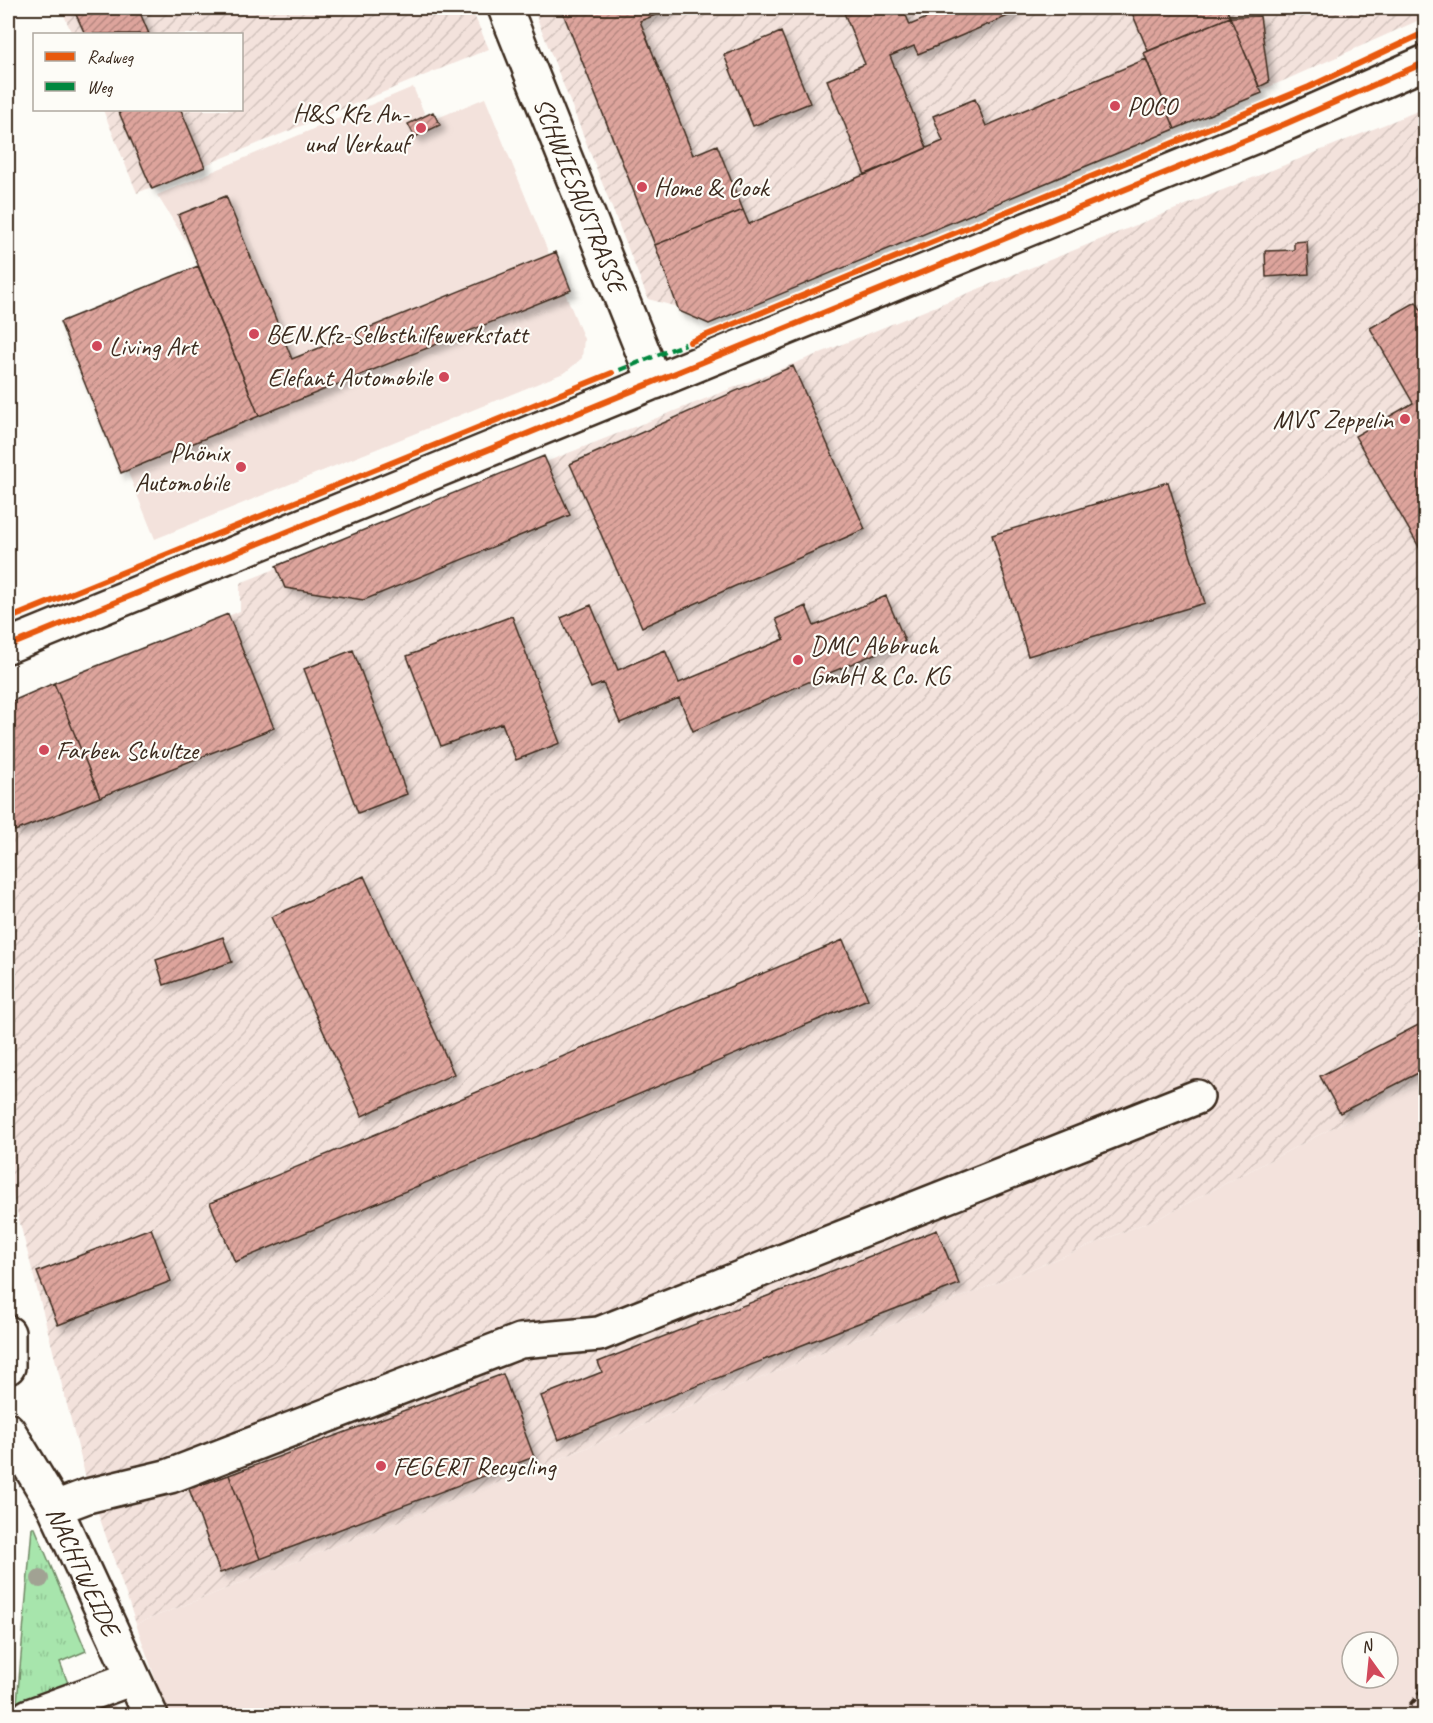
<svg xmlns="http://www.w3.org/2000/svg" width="1433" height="1723" viewBox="0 0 1433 1723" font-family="Caveat,sans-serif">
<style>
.built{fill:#f3e2dc;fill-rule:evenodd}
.industrial{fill:url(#industrial-furrows)}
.grass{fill:url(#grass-tufts);stroke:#718865;stroke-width:1.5}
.building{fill:url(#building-hatch);stroke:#3b2a1e;stroke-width:1.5;filter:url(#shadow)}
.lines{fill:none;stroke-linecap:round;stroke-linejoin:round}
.minor-casing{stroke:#3b2a1e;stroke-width:38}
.minor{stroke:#fdfcf7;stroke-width:33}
.rail{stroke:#3b2a1e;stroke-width:4.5;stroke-dasharray:9 4.5;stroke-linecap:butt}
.quiet{stroke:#00873e;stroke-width:4.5;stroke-dasharray:9 4.5;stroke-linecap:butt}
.cycleway-casing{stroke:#fdfcf7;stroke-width:10}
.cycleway{stroke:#e8590c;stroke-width:6}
.tree{fill:#a1a293}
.poi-dot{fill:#d1495b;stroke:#fdfcf7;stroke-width:2}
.labels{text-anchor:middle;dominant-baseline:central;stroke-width:4.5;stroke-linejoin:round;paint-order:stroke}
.poi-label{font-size:26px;fill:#3b2a1e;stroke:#fdfcf7;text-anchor:start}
.street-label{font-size:26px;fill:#3b2a1e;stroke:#fdfcf7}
</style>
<defs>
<pattern id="industrial-furrows" width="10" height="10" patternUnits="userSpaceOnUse" patternTransform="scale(1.5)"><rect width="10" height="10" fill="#f3e2dc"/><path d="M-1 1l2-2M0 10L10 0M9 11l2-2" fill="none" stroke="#d1c2bc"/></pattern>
<pattern id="grass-tufts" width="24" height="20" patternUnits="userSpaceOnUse" patternTransform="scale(1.5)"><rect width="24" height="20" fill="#a7e5ac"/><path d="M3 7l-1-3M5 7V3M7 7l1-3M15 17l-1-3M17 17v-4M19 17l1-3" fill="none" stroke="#91c594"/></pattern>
<pattern id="building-hatch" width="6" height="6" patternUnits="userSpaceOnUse" patternTransform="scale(1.5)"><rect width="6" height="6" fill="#dda49c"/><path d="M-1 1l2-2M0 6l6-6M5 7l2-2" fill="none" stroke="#b4867f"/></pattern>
<filter id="shadow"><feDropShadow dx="5.5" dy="5.5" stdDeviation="3" flood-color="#0004"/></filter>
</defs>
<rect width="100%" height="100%" fill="#fdfcf7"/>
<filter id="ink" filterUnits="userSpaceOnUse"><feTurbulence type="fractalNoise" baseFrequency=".0167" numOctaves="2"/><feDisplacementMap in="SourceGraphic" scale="12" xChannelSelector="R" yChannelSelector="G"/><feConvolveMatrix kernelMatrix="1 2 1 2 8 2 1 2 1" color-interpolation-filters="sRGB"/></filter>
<g filter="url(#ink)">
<path class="built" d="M413 87 428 122 485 98 584 339 582 358 566 372 155 539 68 325 204 270 157 195Z
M1425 1080V1715H168L136 1624 554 1461 1163 1216ZM1352 1642H1388V1678H1352Z"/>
<path class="industrial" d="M61 8H471L489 49 137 193 103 110H242V34H72Z
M533 8H1425L1426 17 1283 81 710 316 648 299Z
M1425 108V1080L1163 1216 554 1461 136 1624 86 1478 8 1177V710L240 611V583L798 362Z
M111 1698 119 1715 63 1716Z"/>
<path class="grass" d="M32 1528H35L86 1651 60 1662 69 1686 17 1703Z"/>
<path class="building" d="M73 8H138L149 34H85Z
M561 8H674L640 21 693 155 717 145 743 210 655 245Z
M842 8H903L910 25 950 8H1013L1015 13 918 54 914 46 890 56 927 148 865 175 827 80 865 64Z
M1130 8H1226L1230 17 1148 51Z
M1260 16 1269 82 1259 87 1230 17Z
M1230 17 1262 93 1175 129 1144 53Z
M781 32 810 103 753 126 724 55Z
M1146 59 1175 129 709 324 679 311 655 245 743 210 749 224 943 141 933 116 975 99 986 126Z
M118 110H181L205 167 152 189Z
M433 112 440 125 415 137 408 124Z
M226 196 292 359 556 252 571 290 259 416 178 215Z
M1307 241 1309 274 1266 277 1265 251 1294 250V242Z
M198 266 259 416 121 473 60 322Z
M1416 302 1426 318V559L1355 436 1413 403 1370 328Z
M793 366 865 529 642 627 570 464Z
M544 456 570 515 364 600 285 588 276 566Z
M1168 482 1205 603 1028 656 992 535Z
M886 596 905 641 693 731 679 698 620 723 603 683 591 688 561 618 591 605 618 670 665 650 679 683 784 639 776 619 806 606 814 626Z
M228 614 274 728 100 797 54 683Z
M512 616 560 743 516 760 502 723 441 746 407 656Z
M353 650 407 794 358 813 304 669Z
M54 683 100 797 15 831 8 812V703Z
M364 876 454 1074 362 1116 271 917Z
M223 937 232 962 164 985 156 960Z
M843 940 868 999 235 1262 210 1203Z
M1426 1021V1069L1340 1113 1320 1076Z
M151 1228 171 1281 58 1325 37 1272Z
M937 1230 959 1284 558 1440 541 1396 602 1372 598 1362Z
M503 1374 534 1457 260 1559 229 1475Z
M229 1475 260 1559 220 1573 189 1489Z"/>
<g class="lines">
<defs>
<path id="minor" d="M505 8 655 382
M8 646 1285 124 1426 62
M8 1333V1367
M8 1430 55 1508 151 1716
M55 1508 87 1496 170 1476 520 1341 599 1334 1197 1097
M29 1716 133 1678"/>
</defs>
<use href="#minor" class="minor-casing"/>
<use href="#minor" class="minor"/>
<path class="rail" d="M1401 1716 1426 1686"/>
<path class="quiet" d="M607 375 693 341"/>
<defs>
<path id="cycleway" d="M690 342 1309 87 1426 32
M8 619 612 373
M8 646 1285 124 1426 62"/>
</defs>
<use href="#cycleway" class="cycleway-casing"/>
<use href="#cycleway" class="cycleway"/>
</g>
<circle class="tree" cx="40" cy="1579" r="9"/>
</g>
<g class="poi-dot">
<circle cx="1115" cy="106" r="6"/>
<circle cx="421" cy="128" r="6"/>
<circle cx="642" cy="187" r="6"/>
<circle cx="254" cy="334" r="6"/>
<circle cx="97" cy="346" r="6"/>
<circle cx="444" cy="377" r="6"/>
<circle cx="1405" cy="419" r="6"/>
<circle cx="241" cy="467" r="6"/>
<circle cx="798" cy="660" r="6"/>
<circle cx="44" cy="750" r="6"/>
<circle cx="381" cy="1466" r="6"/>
</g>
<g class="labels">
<g class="poi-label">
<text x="1127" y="106">POCO</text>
<text x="409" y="113" text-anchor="end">H&amp;S Kfz An-<tspan x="409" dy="30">und Verkauf</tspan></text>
<text x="654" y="187">Home &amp; Cook</text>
<text x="266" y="334">BEN.Kfz-Selbsthilfewerkstatt</text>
<text x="109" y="346">Living Art</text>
<text x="432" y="377" text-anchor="end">Elefant Automobile</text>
<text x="1393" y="419" text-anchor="end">MVS Zeppelin</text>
<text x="229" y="452" text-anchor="end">Phönix<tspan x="229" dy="30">Automobile</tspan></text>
<text x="810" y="645">DMC Abbruch<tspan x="810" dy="30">GmbH &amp; Co. KG</tspan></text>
<text x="56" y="750">Farben Schultze</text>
<text x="393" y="1466">FEGERT Recycling</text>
</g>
<g class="street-label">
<text transform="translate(580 195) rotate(68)">SCHWIESAUSTRASSE</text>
<text transform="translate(83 1571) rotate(65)">NACHTWEIDE</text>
</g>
</g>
<rect width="1433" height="1723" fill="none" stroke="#fdfcf7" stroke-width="30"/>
<rect x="15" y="15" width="1403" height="1693" fill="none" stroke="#3b2a1e" stroke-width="2" filter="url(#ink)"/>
<rect x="33" y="33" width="210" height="78" fill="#fdfcf7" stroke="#afa8a0" stroke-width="1.5"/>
<rect x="45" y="52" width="30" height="9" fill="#e8590c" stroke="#afa8a0" stroke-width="1.5"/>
<text x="87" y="63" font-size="18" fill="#3b2a1e">Radweg</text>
<rect x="45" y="82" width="30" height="9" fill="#00873e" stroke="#afa8a0" stroke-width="1.5"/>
<text x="87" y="93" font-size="18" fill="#3b2a1e">Weg</text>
<g transform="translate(1370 1660) rotate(345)"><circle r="28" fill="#fdfcf7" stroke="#afa8a0" stroke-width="1.5"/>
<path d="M0-4.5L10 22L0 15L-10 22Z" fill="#d1495b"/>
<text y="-9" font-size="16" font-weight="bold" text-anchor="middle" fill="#3b2a1e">N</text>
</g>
</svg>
